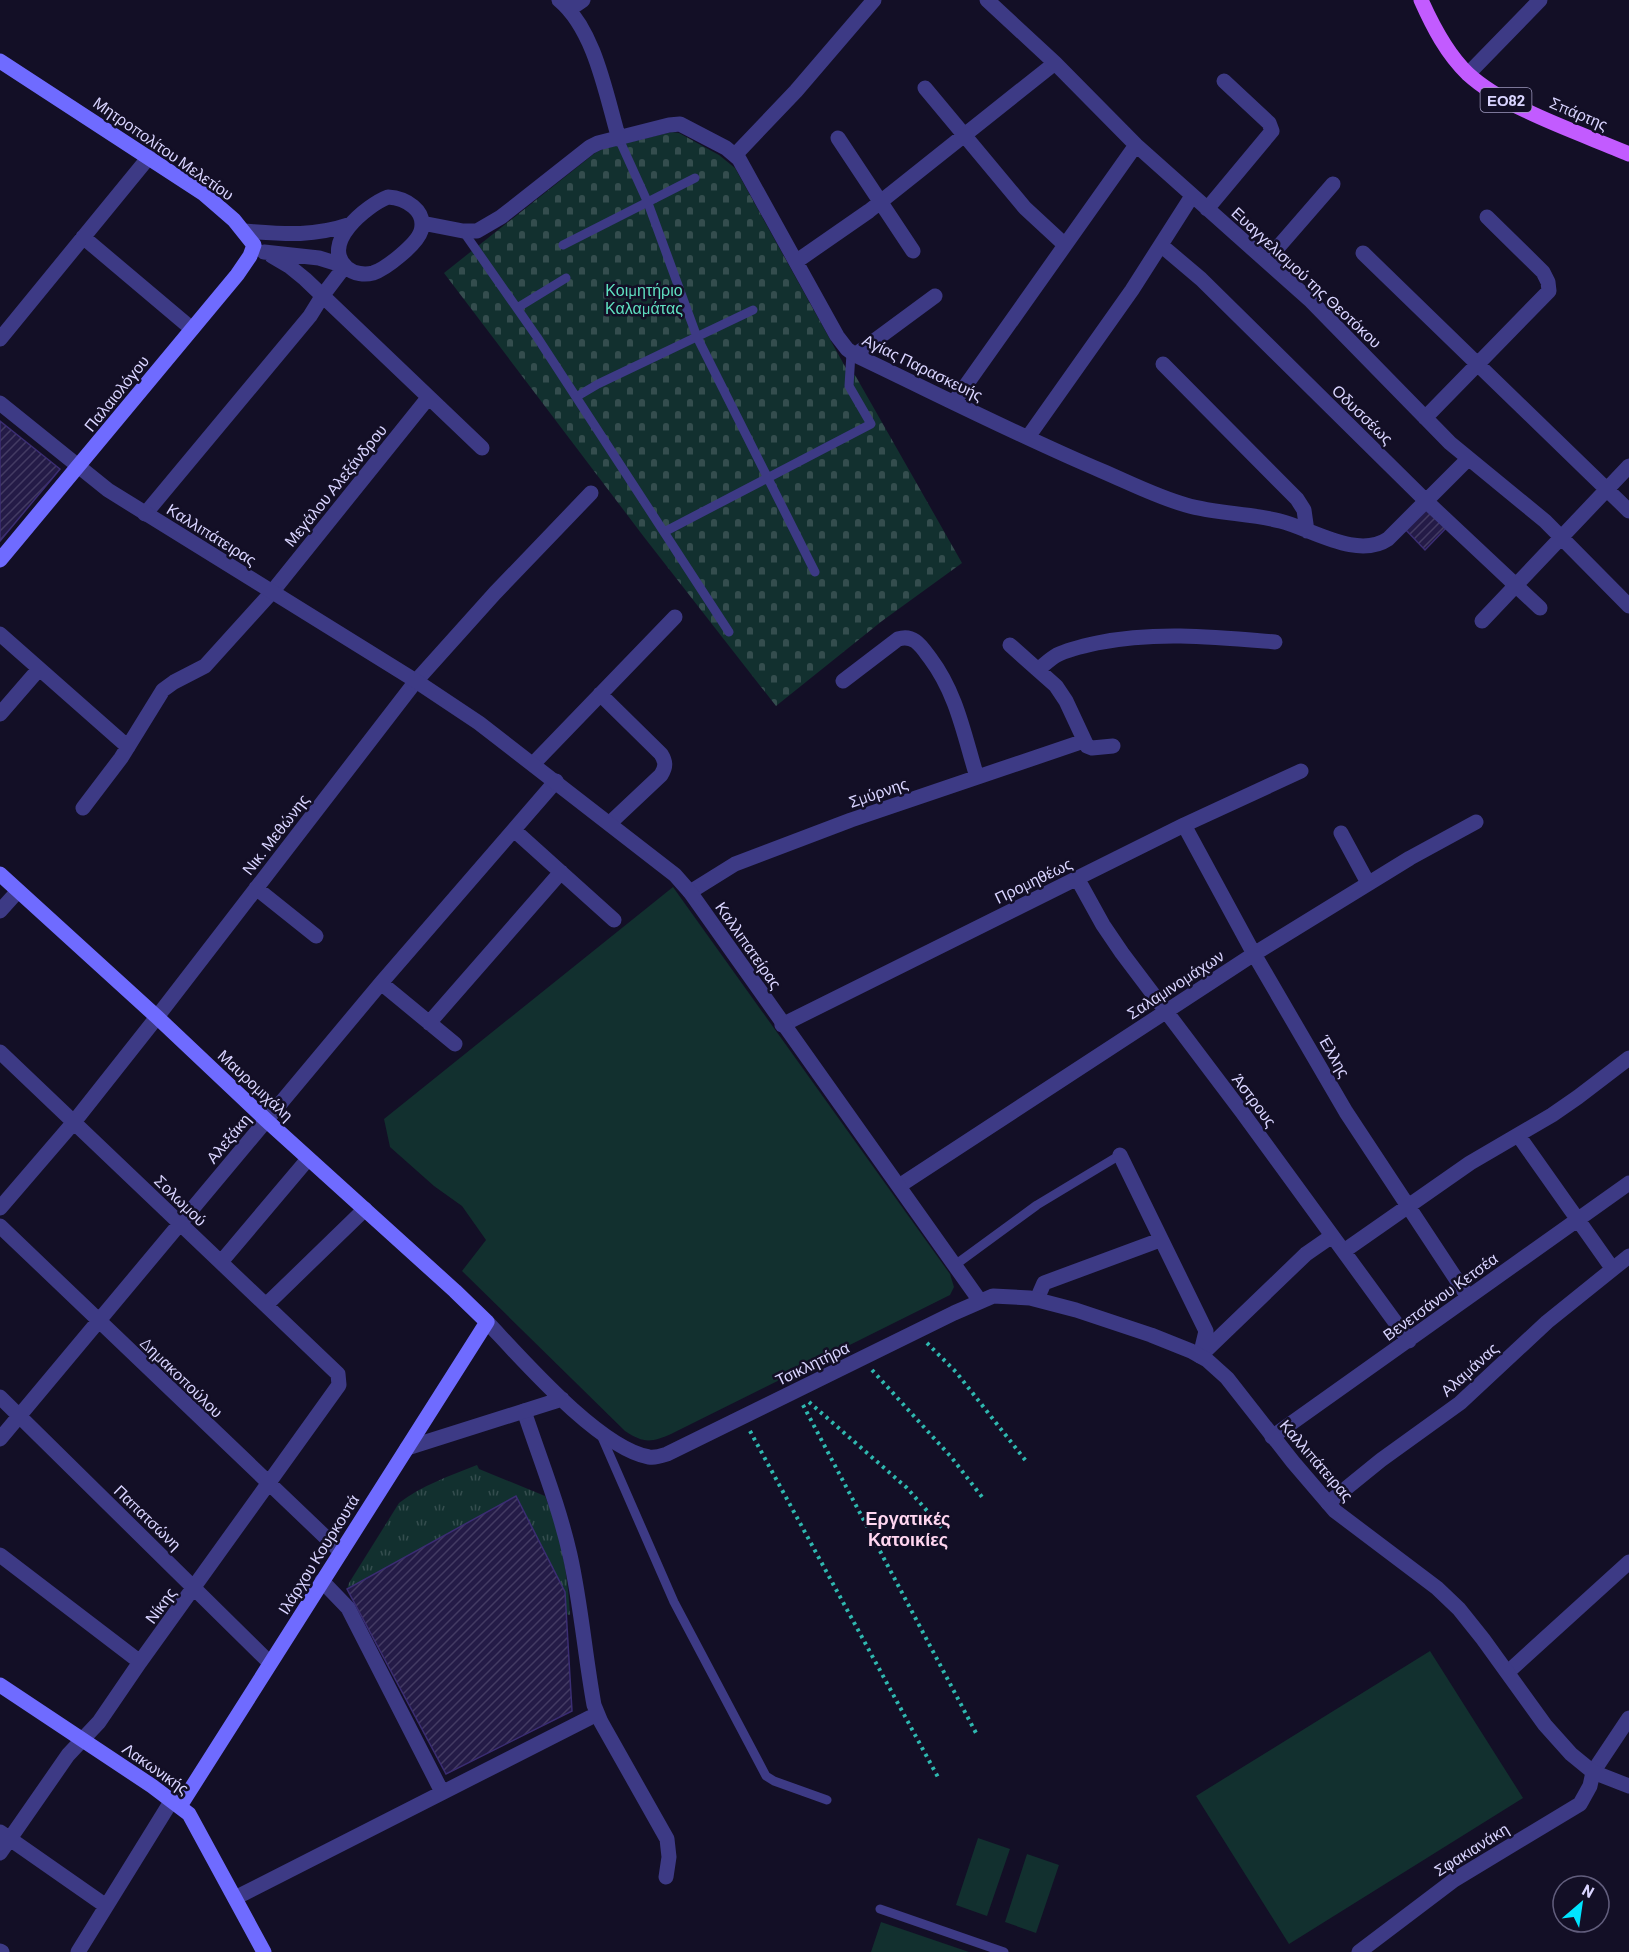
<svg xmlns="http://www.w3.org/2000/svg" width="1629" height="1952" viewBox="0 0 1629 1952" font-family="Barlow,sans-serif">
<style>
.grass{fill:url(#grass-tufts)}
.cemetery{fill:url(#cemetery-stones)}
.garden{fill:#12302f}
.building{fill:url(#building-hatch);stroke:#3b2d73;stroke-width:1.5}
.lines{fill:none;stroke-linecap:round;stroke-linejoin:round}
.path{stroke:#2fb8b0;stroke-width:4;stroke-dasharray:3 4.5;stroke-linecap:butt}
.service{stroke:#3d3a85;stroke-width:9}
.minor{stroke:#3d3a85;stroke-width:15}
.tertiary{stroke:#3d3a85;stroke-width:15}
.secondary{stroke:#6f6bff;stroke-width:15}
.primary{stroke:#c25bff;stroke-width:15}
.labels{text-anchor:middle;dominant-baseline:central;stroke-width:5;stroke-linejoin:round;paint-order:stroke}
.shield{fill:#130f26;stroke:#9e99be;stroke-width:1.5}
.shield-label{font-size:15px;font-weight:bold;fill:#d9d4ff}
.street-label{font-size:16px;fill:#d9d4ff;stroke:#130f26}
.park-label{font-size:16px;fill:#5fe0c0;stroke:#130f26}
.neighbourhood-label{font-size:18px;font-weight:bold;fill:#ffd6f0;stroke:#130f26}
</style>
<defs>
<pattern id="grass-tufts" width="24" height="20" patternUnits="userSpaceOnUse" patternTransform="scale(1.5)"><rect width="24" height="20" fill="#12302f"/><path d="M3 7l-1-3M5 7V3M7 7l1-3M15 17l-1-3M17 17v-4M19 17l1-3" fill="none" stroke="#344d4e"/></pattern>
<pattern id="cemetery-stones" width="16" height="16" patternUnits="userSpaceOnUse" patternTransform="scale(1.5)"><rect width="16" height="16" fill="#12302f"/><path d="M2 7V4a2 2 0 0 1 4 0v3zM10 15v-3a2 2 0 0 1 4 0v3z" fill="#344d4e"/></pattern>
<pattern id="building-hatch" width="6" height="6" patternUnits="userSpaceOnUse" patternTransform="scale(1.5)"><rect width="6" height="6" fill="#241b47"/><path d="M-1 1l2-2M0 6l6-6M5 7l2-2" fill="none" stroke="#433b63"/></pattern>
</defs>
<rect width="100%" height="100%" fill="#130f26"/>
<path class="grass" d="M477 1465 479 1469 545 1496C561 1533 568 1575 570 1615L566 1614 565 1592 516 1497 347 1589 349 1583 399 1503C422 1485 450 1476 477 1465Z"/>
<path class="cemetery" d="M672 132 679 133 719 155 735 168 847 370 850 374 855 375 962 563 882 621 776 706 644 537 444 273 595 153 605 148Z"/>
<path class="garden" d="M673 887 950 1274 954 1287 950 1295 671 1434C651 1443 643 1443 625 1431L462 1271 486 1240 462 1206 434 1186 390 1147 384 1119Z
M1430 1651 1523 1798 1289 1944 1196 1796Z
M978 1838 1010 1849 987 1916 956 1905Z
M1027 1854 1059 1865 1036 1933 1005 1922Z
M881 1922 969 1952H871Z"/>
<path class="building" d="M0 421 60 469 0 541Z
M1428 507 1448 526 1425 550 1405 529Z
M516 1496 565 1592 572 1711 446 1774 347 1589Z"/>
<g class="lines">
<path class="path" d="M927 1343 956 1372 1026 1461
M872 1370 952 1458 982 1497
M809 1402 907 1488 943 1529
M803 1405 976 1733
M750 1431 939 1779"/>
<path class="service" d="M619 139 648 203 697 337 815 572
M463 231 537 337 729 632
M563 245 695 178
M517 308 566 278
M576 397 598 384 753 310
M664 532 871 424 849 386 851 353
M955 1265 1037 1205 1120 1155
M601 1435 674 1602 766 1776 774 1781 827 1800
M880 1909 1004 1952"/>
<path class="minor" d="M559 0C595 30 606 95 619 139
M987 0 1055 63 1136 145 1311 301 1450 443 1545 521 1629 606
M570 9 583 0
M1468 74 1540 0
M925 88 1025 208 1065 245
M838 138 913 251
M736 154 796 91 874 0
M388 197C405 198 427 210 421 231 417 244 386 269 373 273 365 275 354 274 347 268 319 244 367 205 388 197Z
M1207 209 1272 131 1269 123 1224 81
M422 223 463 231H477L501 217 590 147 598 143 669 125 680 124 726 148 739 159 837 336 847 349 855 355C937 394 1019 436 1102 471 1130 483 1157 497 1186 505 1217 514 1249 513 1280 521 1310 528 1357 560 1388 539L1468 459
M245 231C284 234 312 237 351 224
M83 237 192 329
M1162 246 1201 279 1426 501 1540 608
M1363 253 1629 511
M272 256 289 266 305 279 482 448
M1267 260 1333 184
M797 261 869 211 1055 63
M0 339 149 157
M855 355 935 296
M1163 364 1297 499 1304 510 1307 531
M954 402 1136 145
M1425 418 1549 291 1548 282 1543 272 1487 217
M1028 437 1132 290 1192 196
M145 514 310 316 323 295 345 266 319 258 264 252
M1482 621 1629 466
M0 634 128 747
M1010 645 1056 686 1066 701 1087 746 1092 748 1113 746
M1039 669C1045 664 1050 659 1057 655 1069 649 1083 646 1097 643 1156 631 1215 637 1275 642
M843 681 898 639C914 634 921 646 930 658 957 694 964 735 977 777
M600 694 661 754C666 762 666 767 661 775L610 823
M0 714 39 669
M534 763 675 617
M83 808 121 758 163 690 174 682 205 666 272 592 428 398
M1184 825 1254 954 1346 1112 1468 1297
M514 830 614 920
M1341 833 1368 883
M1077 878 1103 925 1122 953 1242 1112 1409 1341
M256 888 316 936
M690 892 735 864 851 820 1084 741
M0 911 18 891
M381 983 455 1044
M429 1023 561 872
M782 1025 1184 825 1301 771
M0 1052 338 1374 339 1385 140 1662 99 1722 68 1755 0 1853
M1518 1135 1612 1268
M1120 1155 1206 1331 1200 1356
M899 1186 1254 954 1410 858 1476 822
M0 1208 74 1122 157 1017 416 681 495 593 591 493
M0 1226 341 1552
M1344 1251 1470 1163 1552 1115 1578 1097 1629 1058
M221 1262 308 1159
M1037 1299 1044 1283 1160 1240
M266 1305 365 1209
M1200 1356 1306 1254 1332 1236
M0 1397 270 1663
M524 1411C540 1459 559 1506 570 1555 581 1604 585 1656 594 1705L601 1722 667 1839 669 1857 666 1877
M1272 1437 1629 1183
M0 1439 381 983 556 781
M1328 1503 1381 1460 1460 1403 1547 1322 1629 1256
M0 1555 140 1662
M322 1581 348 1608 442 1792
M1508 1672 1629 1562
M1593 1772 1629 1718
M0 1832 106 1906
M235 1898 597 1714
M0 1951 2 1952
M78 1952 172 1800"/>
<path class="tertiary" d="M0 403 108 490 416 681 479 723 675 875 690 892 980 1301
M487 1322C522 1359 599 1448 649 1457 656 1458 661 1456 667 1454L954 1313 993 1296 1030 1298 1076 1310 1151 1335 1191 1351 1207 1360 1227 1378 1293 1462 1335 1511 1437 1588 1459 1609 1483 1639 1545 1725 1571 1754 1593 1772 1629 1786
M407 1448 562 1399
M1359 1952 1454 1880 1580 1804 1590 1786 1593 1772"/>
<path class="secondary" d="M0 61 204 194 234 220 254 245 250 256 237 275 0 560
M0 874 157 1017 266 1120 455 1291 487 1322 180 1806
M0 1685 152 1786 189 1814 264 1952"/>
<path class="primary" d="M1421 0C1433 27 1447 54 1468 74 1506 109 1580 133 1629 154"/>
</g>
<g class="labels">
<rect class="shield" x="1480.5" y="88" width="51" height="24" rx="4.5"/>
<g class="shield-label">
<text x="1506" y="100">ΕΟ82</text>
</g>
<g class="street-label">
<text transform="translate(1579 113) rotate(23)">Σπάρτης</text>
<text transform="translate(164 148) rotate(35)">Μητροπολίτου Μελετίου</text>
<text transform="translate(1307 277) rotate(43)">Ευαγγελισμού της Θεοτόκου</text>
<text transform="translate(923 367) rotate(26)">Αγίας Παρασκευής</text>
<text transform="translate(116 393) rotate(-51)">Παλαιολόγου</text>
<text transform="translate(1363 414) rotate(44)">Οδυσσέως</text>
<text transform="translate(335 485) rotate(-51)">Μεγάλου Αλεξάνδρου</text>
<text transform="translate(212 534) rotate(32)">Καλλιπάτειρας</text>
<text transform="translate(878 792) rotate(-19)">Σμύρνης</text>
<text transform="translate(275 834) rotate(-52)">Νικ. Μεθώνης</text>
<text transform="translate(1033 880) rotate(-26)">Προμηθέως</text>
<text transform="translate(749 945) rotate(55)">Καλλιπατείρας</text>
<text transform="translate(1175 984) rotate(-33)">Σαλαμινομάχων</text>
<text transform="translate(1335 1056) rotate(60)">Έλλης</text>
<text transform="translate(256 1085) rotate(43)">Μαυρομιχάλη</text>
<text transform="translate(1255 1100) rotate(53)">Άστρους</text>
<text transform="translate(228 1138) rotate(-50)">Αλεξάκη</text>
<text transform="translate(181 1200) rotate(44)">Σολωμού</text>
<text transform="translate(1440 1296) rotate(-36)">Βενετσάνου Κετσέα</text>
<text transform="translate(812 1363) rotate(-26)">Τσικλητήρα</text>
<text transform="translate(1469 1369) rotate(-42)">Αλαμάνας</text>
<text transform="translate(182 1377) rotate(44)">Δημακοπούλου</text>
<text transform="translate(1317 1460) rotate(49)">Καλλιπάτειρας</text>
<text transform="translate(148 1517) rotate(44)">Παπατσώνη</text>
<text transform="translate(318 1554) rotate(-58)">Ιλάρχου Κουρκουτά</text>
<text transform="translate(160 1605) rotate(-54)">Νίκης</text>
<text transform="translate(156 1768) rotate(35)">Λακωνικής</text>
<text transform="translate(1471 1849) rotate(-32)">Σφακιανάκη</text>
</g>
<g class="park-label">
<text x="644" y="289">Κοιμητήριο<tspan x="644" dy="18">Καλαμάτας</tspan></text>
</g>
<g class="neighbourhood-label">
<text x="908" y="1518">Εργατικές<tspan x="908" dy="21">Κατοικίες</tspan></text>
</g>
</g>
<g transform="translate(1581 1904) rotate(29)"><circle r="28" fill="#130f26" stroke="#625e7d" stroke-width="1.5"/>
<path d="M0-4.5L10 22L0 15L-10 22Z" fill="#00e5ff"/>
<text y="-9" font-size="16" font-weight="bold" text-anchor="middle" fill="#d9d4ff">N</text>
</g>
</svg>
